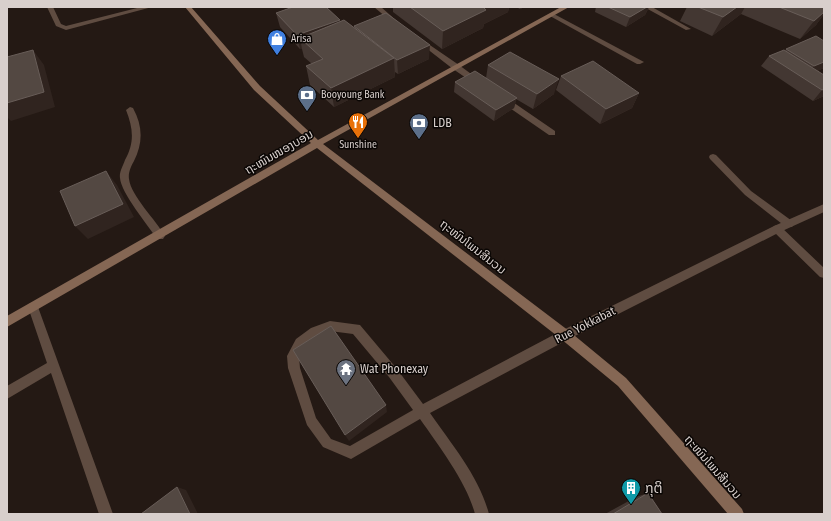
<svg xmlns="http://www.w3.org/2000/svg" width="831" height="521" viewBox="0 0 831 521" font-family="'Fira Sans Condensed','Noto Sans Lao',sans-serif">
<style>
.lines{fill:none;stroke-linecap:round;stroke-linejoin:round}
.lane{fill:#5f4c41;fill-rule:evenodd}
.street{fill:#5f4c41;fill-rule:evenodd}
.secondary{fill:#856754;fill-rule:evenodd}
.wall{fill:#433732}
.shaded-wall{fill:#30241f}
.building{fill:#534842;stroke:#685d58}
.labels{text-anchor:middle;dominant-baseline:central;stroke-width:3;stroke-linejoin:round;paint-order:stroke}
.far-poi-label{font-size:10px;fill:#d8cfcc;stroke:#0a0604;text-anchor:start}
.poi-label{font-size:12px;fill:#d8cfcc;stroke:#0a0604;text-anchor:start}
.street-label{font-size:12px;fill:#d8cfcc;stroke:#0a0604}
.near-poi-label{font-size:14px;fill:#d8cfcc;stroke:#0a0604;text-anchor:start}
</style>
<rect width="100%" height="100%" fill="#241914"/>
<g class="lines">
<path class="lane" d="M47 7H53L61 24 66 26 141 7H152L66 30 56 26Z
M453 65H459L482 82 478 84H475L453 69Z
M501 98H507L555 131V135H549L501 102Z
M130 107 133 108C143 126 143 143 134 161 131 166 128 173 129 179 131 196 156 220 165 236L163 239H157C148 225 121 193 120 178 119 172 123 166 125 160 135 142 133 128 126 110Z
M713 154 716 155 751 191 792 221 794 224 792 227H786L745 195 710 159 709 157 710 155Z
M777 225 780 226 824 268V278L820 277 774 232 772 229 774 226Z
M33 302 37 304 38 307 113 514H99L51 373 7 399V386L47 363 28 307 29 304Z
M330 321 360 325 397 369 423 404 561 331 565 330 569 331 571 335 569 339 430 413C452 445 479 476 489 514H475C467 483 439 446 420 419L351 459 323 447 307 425 288 368 287 356 296 339 311 328ZM330 331 353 334 389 377 413 410 350 446 331 439 316 418 300 368 299 357 304 347 319 336Z"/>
<path class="street" d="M374 7H381L398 22 393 23Z
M644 7H652L691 29 686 30Z
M550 14H554L644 62 640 64H637L550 16Z
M417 39H421L459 65V69H453L417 41Z
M824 204V212L780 232 569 339 565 340 561 339 559 335 561 331 774 226Z"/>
<path class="secondary" d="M185 7H191L260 86 318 140 561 7H569L323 144 569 331 626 378 742 509 744 514H728L618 386 561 339 317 148 7 327V316L311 143 254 90Z"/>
</g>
<path class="wall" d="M393 7H509L508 12 484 24 483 28 442 49 393 12Z
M516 7H525L520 9Z
M596 7H649L645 15 626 27 595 12Z
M687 7H824V14L816 25 800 39 741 14 712 36 680 21Z
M276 13 340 22 354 28V26L429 59 398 74 395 72V77L334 107 310 85 306 66 312 64 304 57 302 49H300L280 27Z
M824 41V68L817 71 824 75V96L813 101 761 66 769 56 785 51 786 49Z
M488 65 554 94 533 109 516 99 514 108 494 121 454 92 455 82 486 78Z
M561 76 639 93 632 108 600 124 556 90Z
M648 493 662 514H605L636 497Z"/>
<path class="shaded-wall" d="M483 7H509L508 12 484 24 483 28 442 49 443 31Z
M521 7H525L520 9Z
M647 7H649L645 15 626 27 630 17Z
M737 7H745L741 14 712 36 723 17Z
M824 12V14L816 25 800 39 814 21Z
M340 20 342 34 300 38 302 49H300L297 35Z
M430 45 429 59 398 74 397 60Z
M33 50 44 65 55 107 11 121 7 117V103Z
M394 58 395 77 334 107 331 88Z
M824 62V68L806 76 814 66Z
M559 79 554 94 533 109 537 94Z
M824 89V96L813 101 822 90Z
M639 93 632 108 600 124 606 109Z
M517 98 514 108 494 121 496 110Z
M106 171 117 185 134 217 88 239 75 226Z
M386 405 387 412 349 441 345 435Z
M177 487 186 490 198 514H190Z"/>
<path class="building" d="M293 7H326L340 20 297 35 276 13Z
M410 7H483L486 10 443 31Z
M608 7H647L630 17Z
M698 7H737L723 17Z
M779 7H824V12L814 21Z
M386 13 430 45 397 60 354 26Z
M344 20 394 58 331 88 306 66 323 59 300 38Z
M816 36 824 41V62L814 66 786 49Z
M33 50 44 92 7 103V57Z
M784 50 824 75V89L822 90 769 56Z
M510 52 559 79 537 94 488 65Z
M593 61 639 93 606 109 561 76Z
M475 71 517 98 496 110 455 82Z
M106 171 123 204 75 226 60 191Z
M331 326 386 405 345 435 293 350Z
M177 487 190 514H141Z
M648 493 662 514H613Z"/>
<defs>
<symbol id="shop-pin" viewBox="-11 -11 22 30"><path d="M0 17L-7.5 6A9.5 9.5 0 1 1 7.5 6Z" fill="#3f7fe0" stroke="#0a0604"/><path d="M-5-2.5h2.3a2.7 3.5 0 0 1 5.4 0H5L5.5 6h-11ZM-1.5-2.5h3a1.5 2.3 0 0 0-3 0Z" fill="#fff"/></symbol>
<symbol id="bank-pin" viewBox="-11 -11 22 30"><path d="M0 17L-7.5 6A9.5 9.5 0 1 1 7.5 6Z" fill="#5c6f8a" stroke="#0a0604"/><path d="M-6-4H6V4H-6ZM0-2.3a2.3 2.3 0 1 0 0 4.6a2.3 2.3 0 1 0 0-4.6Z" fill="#fff"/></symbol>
<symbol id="restaurant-pin" viewBox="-11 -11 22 30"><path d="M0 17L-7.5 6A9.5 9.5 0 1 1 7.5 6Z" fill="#e8710a" stroke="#0a0604"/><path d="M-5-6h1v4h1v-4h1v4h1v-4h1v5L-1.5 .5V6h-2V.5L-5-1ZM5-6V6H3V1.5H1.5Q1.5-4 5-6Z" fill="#fff"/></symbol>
<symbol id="temple-pin" viewBox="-11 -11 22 30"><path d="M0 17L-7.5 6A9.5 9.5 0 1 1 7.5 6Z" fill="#6b7280" stroke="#0a0604"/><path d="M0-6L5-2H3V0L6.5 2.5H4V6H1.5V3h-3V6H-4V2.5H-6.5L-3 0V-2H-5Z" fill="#fff"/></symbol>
<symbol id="building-pin" viewBox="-11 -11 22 30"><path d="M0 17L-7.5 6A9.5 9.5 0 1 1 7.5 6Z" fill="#0f9aa8" stroke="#0a0604"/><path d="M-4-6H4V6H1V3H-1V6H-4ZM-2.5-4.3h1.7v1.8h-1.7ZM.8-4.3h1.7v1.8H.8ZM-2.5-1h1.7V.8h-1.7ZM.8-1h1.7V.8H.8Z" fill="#fff"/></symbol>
</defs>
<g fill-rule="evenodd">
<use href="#shop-pin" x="266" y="28" width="22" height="30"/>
<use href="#bank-pin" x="296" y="84" width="22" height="30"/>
<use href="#restaurant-pin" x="347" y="111" width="22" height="30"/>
<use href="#bank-pin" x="408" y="112" width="22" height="30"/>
<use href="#temple-pin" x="335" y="358" width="22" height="30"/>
<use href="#building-pin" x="620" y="477" width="22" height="30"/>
</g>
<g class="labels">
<g class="far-poi-label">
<text x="291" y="39">Arisa</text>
<text x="321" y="95">Booyoung Bank</text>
<text x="358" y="145" text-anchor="middle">Sunshine</text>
</g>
<g class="poi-label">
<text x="433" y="123">LDB</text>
<text x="360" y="369">Wat Phonexay</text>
</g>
<g class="street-label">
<text transform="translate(279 152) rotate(-30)">ຖະໜົນໜອງບອນ</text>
<text transform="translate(473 247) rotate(38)">ຖະໜົນໂພນສີນວນ</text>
<text transform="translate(585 325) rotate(-27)">Rue Yokkabat</text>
<text transform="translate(713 467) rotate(49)">ຖະໜົນໂພນສີນວນ</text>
</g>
<g class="near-poi-label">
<text x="645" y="488">ກຸຕິ</text>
</g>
</g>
<rect width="831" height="521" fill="none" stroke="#d8cfcc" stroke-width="16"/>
</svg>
